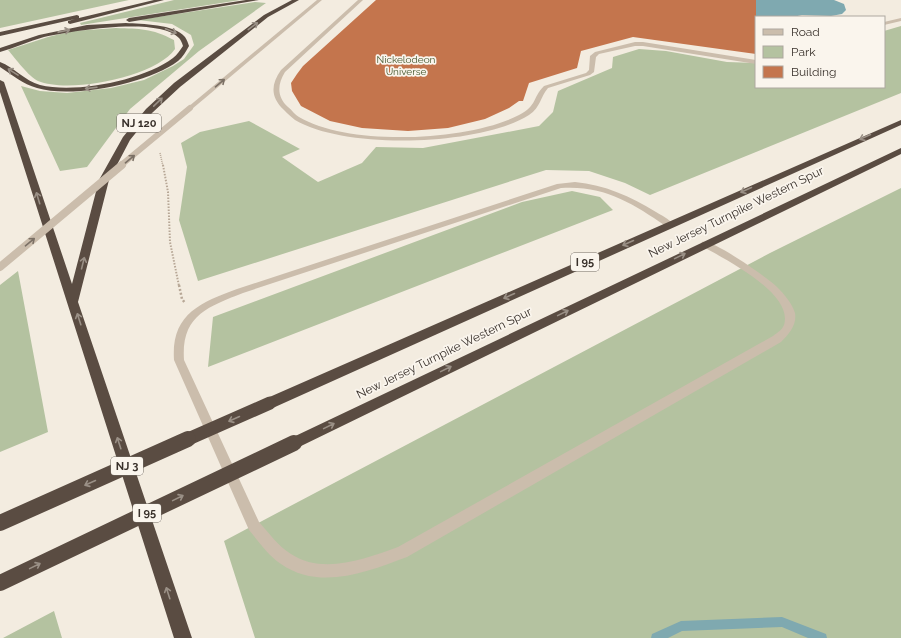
<svg xmlns="http://www.w3.org/2000/svg" width="901" height="638" viewBox="0 0 901 638" font-family="Raleway,sans-serif">
<style>
.green{fill:#b4c2a0}
.water{fill:#7fa9b0}
.lines{fill:none;stroke-linecap:round;stroke-linejoin:round}
.stream{fill:#7fa9b0;fill-rule:evenodd}
.building{fill:#c4754d}
.path-far2{stroke:#b7a796;stroke-width:1.5;stroke-dasharray:1 1;stroke-linecap:butt}
.path-far1{stroke:#b7a796;stroke-width:2;stroke-dasharray:1.5 1.5;stroke-linecap:butt}
.path{stroke:#b7a796;stroke-width:2.5;stroke-dasharray:2 2;stroke-linecap:butt}
.service{fill:#cbbdac;fill-rule:evenodd}
.tertiary{fill:#cbbdac;fill-rule:evenodd}
.motorway{fill:#5a4c42;fill-rule:evenodd}
.tertiary-bridge-far1{stroke:#cbbdac;stroke-width:6}
.tertiary-bridge{stroke:#cbbdac;stroke-width:8}
.motorway-bridge-far1{stroke:#5a4c42;stroke-width:13}
.motorway-bridge{stroke:#5a4c42;stroke-width:16}
.oneway{stroke:#9a9086}
.oneway2{stroke:#7b7065}
.labels{text-anchor:middle;dominant-baseline:central;stroke-width:3.5;stroke-linejoin:round;paint-order:stroke}
.far-park-label{font-size:10px;fill:#45582f;stroke:#faf5ed}
.shield{fill:#faf5ed;stroke:#736c65;stroke-width:1}
.shield-label{font-size:11px;font-weight:bold;fill:#39312b}
.street-label{font-size:12px;fill:#39312b;stroke:#faf5ed}
</style>
<rect width="100%" height="100%" fill="#f3ece0"/>
<path class="green" d="M0 0H129L0 28Z
M174 0H240L81 25 80 23Z
M255 2 266 3 199 51 130 109 87 167 60 171 21 86 40 91 67 93 111 88 144 80 173 66 184 59 194 45 191 35 172 24 138 20Z
M901 26V93L650 195 625 183 589 171 546 170 198 281 179 220 187 167 181 143 200 132 249 121 300 149 282 157 318 182 362 163 376 147 423 148 539 126 553 112 558 91 612 68 613 57 639 49 666 51 727 62 756 63V87H884V31Z
M116 28C140 29 151 28 174 40L175 49C156 77 69 94 38 81 29 77 15 58 8 50L48 37 73 31Z
M901 188V638H255L224 541 770 253Z
M572 191 600 197 613 210 208 367 213 317 522 202Z
M18 271 48 432 0 452V285Z
M54 611 62 638H3Z"/>
<path class="water" d="M713 0H834L844 4 846 10 842 14 831 16 802 15 793 17H756Z"/>
<g class="lines">
<path class="stream" d="M782 617 826 634 827 638H808L782 627 682 631 668 638H651L652 634 681 621Z"/>
</g>
<path class="building" d="M376 0H756V54L633 37 581 51 577 68 529 83 523 101H519L509 108 485 119 448 128 408 131 362 128 330 121 301 106 292 91 291 83 297 74 303 66Z"/>
<g class="lines">
<path class="path-far2" d="M160 153 163 166"/>
<path class="path-far1" d="M163 165 168 192 170 242 179 286"/>
<path class="path" d="M179 285 182 299 185 303"/>
<path class="service" d="M358 0H363L285 72C277 85 277 97 288 107 292 110 295 115 299 117 349 147 469 141 519 115 538 105 532 98 544 86L586 73 589 70 590 56 595 52 635 42H643L756 60V64L643 46H635L599 54 596 57 594 72 590 75 548 88C540 97 541 107 529 115 480 146 345 150 295 120 291 117 287 113 284 110 270 97 271 84 281 70Z
M901 18V21L884 25V22Z
M575 182C605 185 630 196 656 212 661 215 669 219 673 224L669 227 666 226C632 203 604 185 561 188L243 293C207 307 181 316 184 360L259 522C269 533 278 546 291 554 323 575 365 559 398 547L773 336C777 333 782 330 784 325 794 293 724 259 702 246L701 244 702 242C713 239 768 278 777 287 784 294 792 303 795 313 797 325 789 334 781 342L407 557C367 572 320 591 281 564 268 555 259 542 249 530L174 360C171 315 199 303 237 289L557 184Z"/>
<path class="tertiary" d="M317 0H322L192 109H188V107Z"/>
<path class="motorway" d="M154 0H164L70 24 68 23V21L75 19 0 36V32L77 15 79 16V18Z
M246 0H259L129 22 126 20 129 18Z
M292 0H299L268 17 180 87 152 113 130 140 109 180 78 302 192 638H174L0 92V80L4 82 72 284 99 180 123 137 146 109 174 83 264 15Z
M126 23C141 24 175 24 185 37 187 40 188 43 189 46 186 51 183 57 178 61 149 83 73 99 37 88 23 84 12 75 0 67V62C14 67 25 81 40 85 76 94 144 80 173 58 177 55 180 50 183 46 182 43 181 40 179 38 158 16 71 31 44 37 29 41 15 48 0 52V48L39 35 87 25Z
M901 120V125L275 407 270 408 265 407 263 403 265 399Z
M901 148V154L299 447 294 449 289 447 287 443 289 439Z"/>
<path class="tertiary-bridge-far1" d="M120 166 190 108"/>
<path class="tertiary-bridge" d="M0 267 122 165"/>
<path class="motorway-bridge-far1" d="M186 440 270 403"/>
<path class="motorway-bridge" d="M0 523 188 439
M0 583 294 443"/>
</g>
<defs><path id="oneway-shaft" d="M-6 0H5M1.5-3L5.5 0L1.5 3" fill="none" stroke-width="1.6" stroke-linecap="round" stroke-linejoin="round"/></defs>
<g class="oneway">
<use href="#oneway-shaft" transform="translate(253 26) rotate(-37)"/>
<use href="#oneway-shaft" transform="translate(64 31) rotate(-11)"/>
<use href="#oneway-shaft" transform="translate(171 31) rotate(22)"/>
<use href="#oneway-shaft" transform="translate(13 72) rotate(-148)"/>
<use href="#oneway-shaft" transform="translate(91 88) rotate(173)"/>
<use href="#oneway-shaft" transform="translate(158 102) rotate(-44)"/>
<use href="#oneway-shaft" transform="translate(865 137) rotate(156)"/>
<use href="#oneway-shaft" transform="translate(746 190) rotate(156)"/>
<use href="#oneway-shaft" transform="translate(38 198) rotate(-107)"/>
<use href="#oneway-shaft" transform="translate(628 243) rotate(156)"/>
<use href="#oneway-shaft" transform="translate(680 256) rotate(-26)"/>
<use href="#oneway-shaft" transform="translate(83 263) rotate(-76)"/>
<use href="#oneway-shaft" transform="translate(509 296) rotate(156)"/>
<use href="#oneway-shaft" transform="translate(563 313) rotate(-26)"/>
<use href="#oneway-shaft" transform="translate(79 319) rotate(-108)"/>
<use href="#oneway-shaft" transform="translate(446 369) rotate(-26)"/>
<use href="#oneway-shaft" transform="translate(234 419) rotate(156)"/>
<use href="#oneway-shaft" transform="translate(329 426) rotate(-26)"/>
<use href="#oneway-shaft" transform="translate(119 443) rotate(-108)"/>
<use href="#oneway-shaft" transform="translate(90 483) rotate(156)"/>
<use href="#oneway-shaft" transform="translate(178 498) rotate(-26)"/>
<use href="#oneway-shaft" transform="translate(35 566) rotate(-26)"/>
<use href="#oneway-shaft" transform="translate(168 593) rotate(-108)"/>
</g>
<g class="oneway2">
<use href="#oneway-shaft" transform="translate(220 83) rotate(-40)"/>
<use href="#oneway-shaft" transform="translate(130 159) rotate(-40)"/>
<use href="#oneway-shaft" transform="translate(30 242) rotate(-40)"/>
</g>
<g class="labels">
<g class="far-park-label">
<text x="406" y="59">Nickelodeon<tspan x="406" dy="12">Universe</tspan></text>
</g>
<g class="shield">
<rect x="117" y="114" width="44" height="18" rx="3"/>
<rect x="571" y="253" width="28" height="18" rx="3"/>
<rect x="111" y="457" width="32" height="18" rx="3"/>
<rect x="133" y="504" width="28" height="18" rx="3"/>
</g>
<g class="shield-label">
<text x="139" y="123">NJ 120</text>
<text x="585" y="262">I 95</text>
<text x="127" y="466">NJ 3</text>
<text x="147" y="513">I 95</text>
</g>
<g class="street-label">
<text transform="translate(736 212) rotate(-26)">New Jersey Turnpike Western Spur</text>
<text transform="translate(444 353) rotate(-26)">New Jersey Turnpike Western Spur</text>
</g>
</g>
<rect x="755" y="16" width="130" height="72" fill="#faf5ed" stroke="#ada79f"/>
<rect x="763" y="29" width="20" height="6" fill="#cbbdac" stroke="#ada79f"/>
<text x="791" y="36" font-size="12" fill="#39312b">Road</text>
<rect x="763" y="46" width="20" height="12" fill="#b4c2a0" stroke="#ada79f"/>
<text x="791" y="56" font-size="12" fill="#39312b">Park</text>
<rect x="763" y="66" width="20" height="12" fill="#c4754d" stroke="#ada79f"/>
<text x="791" y="76" font-size="12" fill="#39312b">Building</text>
</svg>
